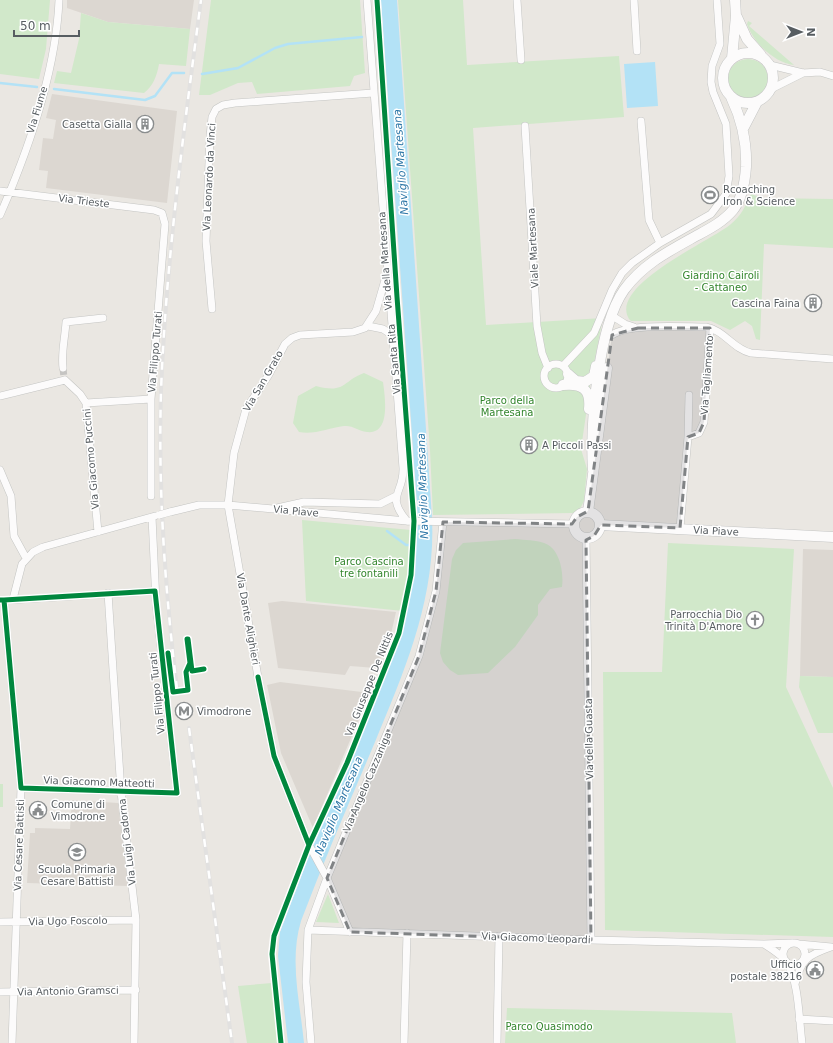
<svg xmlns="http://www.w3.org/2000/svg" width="833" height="1043" viewBox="0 0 833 1043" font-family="'DejaVu Sans',sans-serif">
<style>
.education{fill:#dcd7d1}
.green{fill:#d1e8ca}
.water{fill:#b3e2f6}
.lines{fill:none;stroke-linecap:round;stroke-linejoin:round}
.stream{stroke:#b3e2f6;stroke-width:2.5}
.street-tunnel{stroke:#c5c4c2;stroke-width:7;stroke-dasharray:7 3.5;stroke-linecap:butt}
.street-casing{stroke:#c4c5c3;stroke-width:8}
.secondary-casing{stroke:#c4c5c4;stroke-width:11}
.street{stroke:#fcfbfb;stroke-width:7}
.secondary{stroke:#fcfbfb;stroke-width:10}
.rail-casing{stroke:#e2e1e0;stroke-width:4}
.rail{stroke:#fff;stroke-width:2.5;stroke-dasharray:8;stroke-linecap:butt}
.street-bridge-casing{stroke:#c4c5c3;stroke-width:8;stroke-linecap:butt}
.street-bridge{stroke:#fcfbfb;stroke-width:7}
.cycleway-casing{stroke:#fff;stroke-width:8}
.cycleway{stroke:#00873e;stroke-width:5}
.marked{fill:#808385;fill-opacity:0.2;stroke:#808385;stroke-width:3;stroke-dasharray:8 5;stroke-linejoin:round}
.labels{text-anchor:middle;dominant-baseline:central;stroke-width:3;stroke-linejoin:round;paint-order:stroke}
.street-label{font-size:10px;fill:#575d61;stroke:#fff}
.poi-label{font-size:10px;fill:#575d61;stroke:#fff;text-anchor:end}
.park-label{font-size:10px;fill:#32852c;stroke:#fff}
.water-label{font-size:11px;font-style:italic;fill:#2d77a7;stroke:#fff}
</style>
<rect width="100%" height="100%" fill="#eae7e2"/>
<path class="education" d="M67 0H194L190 29 108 22 67 8Z
M52 94 177 111 167 203 46 188 48 171 39 170 43 138 53 139 56 120 46 118Z
M803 549 833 550V677L800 676Z
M282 601 396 612 391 634 376 668 350 666 345 675 278 668 268 603Z
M280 682 370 693 313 828 281 753 267 685Z
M72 800 118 803 128 886 27 883 30 833H35V828L70 829Z"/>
<path class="green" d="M0 0H50L46 49 39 79 0 74Z
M211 0H360L365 73 354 76 350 86 257 94 252 82 238 83 210 95H199Z
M398 0H463L467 65 619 56 624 117 473 128 486 325 603 318 592 373 581 449 587 469 584 501 581 507 573 513 433 515 430 450Z
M81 13 108 22 190 29 186 66 159 64C157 76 153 86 144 93L54 83 57 71 71 73 79 39Z
M748 21 752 23 749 26 794 65C774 63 753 42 747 24Z
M728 79a20 20 0 1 1 40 0a20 20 0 1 1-40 0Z
M751 194 762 198 833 199V248L764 244 760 340 756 339 752 326 745 321 730 330 711 321H631L629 319C608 285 713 240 731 224 741 216 746 205 751 194Z
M364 373 383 382C385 397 391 435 367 432 358 431 353 425 344 426 329 428 314 435 299 432L293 423 298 396 316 386C346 394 342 381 364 373Z
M302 520 411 530 409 575 403 611 306 601Z
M515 539C525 540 536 540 544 543 560 548 564 573 562 587L550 589 538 605V615L515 647 488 673 458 675 450 670 443 662 440 653 452 559 456 550 463 543Z
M668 543 794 549 786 687 833 788V937L605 930 603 672H662Z
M800 676 833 677V733H818L799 687Z
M0 784H3V807H0Z
M328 894 339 923 316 922Z
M272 983 277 1043H247L238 986Z
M507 1008 732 1013 736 1043H505Z"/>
<path class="water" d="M381 0H397L432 518C436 598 405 670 375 742 350 801 324 860 301 921 289 961 300 1002 304 1043H288L278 956 280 932 308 858 398 642C412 598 418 552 417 505Z
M655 62 658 106 627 108 624 64Z"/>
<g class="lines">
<path class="stream" d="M202 74 238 68 275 48 288 44 362 37
M0 83 37 87
M54 89 145 100 155 96 172 73H184
M387 531 406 545H411"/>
<path class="street-tunnel" d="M63 368 64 378"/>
<defs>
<path id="street" d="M367 0 403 468C404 494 385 495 407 521
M517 0 521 60
M634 0 637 51
M770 65 803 73 820 72 833 76
M771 89 803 73
M641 121 649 220 660 243
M525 126 537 326 542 353 548 368
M0 191 154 210 162 213 165 224 151 399V496
M0 215C28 151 56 70 59 0
M212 309 206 241 210 136 212 117 216 109 223 105 235 103 373 93
M614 317 625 324 634 327
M368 326 383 329 392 335
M612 335C628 323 684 327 706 327 724 330 733 349 751 353L833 359
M544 376a12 12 0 1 1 24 0a12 12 0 1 1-24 0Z
M563 366 594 333 612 290 622 273 632 263 660 243 711 214 726 194 729 176 726 124 713 92 711 82 712 66 720 44 717 0
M63 368C61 353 65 338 66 322L103 318
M65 380 80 394 86 403 98 532
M0 396 65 380
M86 403 151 399
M688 437 699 433 704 422 710 328
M0 470 11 496 14 536 26 558
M277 508 304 502 380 504 396 496
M170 512 199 505H228L407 521 574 524
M680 528 688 437 689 395
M586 538 591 940
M108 593 121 792 136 920 134 1043
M13 599 22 564 33 552 43 547 155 516
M4 600 21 788 12 1043
M9 600 155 591
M21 788 177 793 156 603 152 517
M0 922 136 920
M308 930 591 940 764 944
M350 932 327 878 309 845 274 756 258 677 228 505 234 453 246 409 268 376 285 344 292 338 300 335 353 332 365 328 376 311 387 273
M792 943 764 944C772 949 780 954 786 961 799 980 799 1020 802 1043
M783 954a11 11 0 1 1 22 0a11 11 0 1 1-22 0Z
M795 984C801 959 808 955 831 947L799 944
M0 992 136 990
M799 1019 833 1021
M311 1043 306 982 308 930 327 878 419 656 436 591 443 522
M404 1043 407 933
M497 1043 499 936"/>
<path id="secondary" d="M737 17 747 39 761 55
M723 78a25 25 0 1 1 50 0a25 25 0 1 1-50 0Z
M732 58 736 16 735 0
M744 127 757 102
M568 374 576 381 585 382 594 376 596 366
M563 385C583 383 591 390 589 409
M593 470C590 425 598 327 624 290 643 264 669 251 696 236 709 229 723 222 733 210 742 199 745 181 746 167 747 142 742 120 731 97
M588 512 607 368
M574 525a13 13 0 1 1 26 0a13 13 0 1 1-26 0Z
M600 525 833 537"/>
</defs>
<use href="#street" class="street-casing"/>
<use href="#secondary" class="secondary-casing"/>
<use href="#street" class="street"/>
<use href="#secondary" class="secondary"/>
<defs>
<path id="rail" d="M177 689C165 590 158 491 161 391 166 260 184 129 201 0
M189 728 232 1043"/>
</defs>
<use href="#rail" class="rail-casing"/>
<use href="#rail" class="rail"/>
<defs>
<path id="street-bridge" d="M159 515 170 512"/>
</defs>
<use href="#street-bridge" class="street-bridge-casing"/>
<use href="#street-bridge" class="street-bridge"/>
<defs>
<path id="cycleway" d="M0 600H4L155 591 177 793 21 788 4 600
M168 653 173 692 188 690 186 672 190 663 187 639H188L192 671 204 669
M258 677 274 756 309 845
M281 1043 272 954 274 936 309 845 347 763 399 633 411 575 414 521 397 297 377 0"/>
</defs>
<use href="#cycleway" class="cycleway-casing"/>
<use href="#cycleway" class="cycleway"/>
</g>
<path class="marked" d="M638 328H710L704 422 699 433 688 437 680 528 601 525 594 536 586 540 591 940 350 932 327 878 419 656 436 591 443 522 572 524 577 517 588 511 612 335Z"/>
<defs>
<symbol id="building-ring" viewBox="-11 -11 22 22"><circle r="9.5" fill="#fff" stroke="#8a8d8e" stroke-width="1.5"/><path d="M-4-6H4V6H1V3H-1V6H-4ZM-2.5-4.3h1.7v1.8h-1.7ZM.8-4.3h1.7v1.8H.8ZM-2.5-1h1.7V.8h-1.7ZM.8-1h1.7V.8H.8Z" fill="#8a8d8e"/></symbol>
<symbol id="stadium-ring" viewBox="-11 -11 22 22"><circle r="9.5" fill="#fff" stroke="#8a8d8e" stroke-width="1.5"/><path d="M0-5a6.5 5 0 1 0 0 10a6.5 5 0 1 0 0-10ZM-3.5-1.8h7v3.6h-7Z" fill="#8a8d8e"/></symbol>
<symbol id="church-ring" viewBox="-11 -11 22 22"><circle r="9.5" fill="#fff" stroke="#8a8d8e" stroke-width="1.5"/><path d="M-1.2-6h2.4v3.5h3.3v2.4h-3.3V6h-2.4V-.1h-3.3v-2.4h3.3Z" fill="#8a8d8e"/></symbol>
<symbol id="metro-ring" viewBox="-11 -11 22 22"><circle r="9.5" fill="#fff" stroke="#8a8d8e" stroke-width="1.5"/><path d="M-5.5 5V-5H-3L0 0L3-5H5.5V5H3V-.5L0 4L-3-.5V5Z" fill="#8a8d8e"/></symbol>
<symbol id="civic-ring" viewBox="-11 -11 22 22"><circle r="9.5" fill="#fff" stroke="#8a8d8e" stroke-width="1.5"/><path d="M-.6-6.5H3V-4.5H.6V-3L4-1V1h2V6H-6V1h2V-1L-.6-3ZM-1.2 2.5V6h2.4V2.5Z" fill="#8a8d8e"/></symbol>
<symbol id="school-ring" viewBox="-11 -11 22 22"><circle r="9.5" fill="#fff" stroke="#8a8d8e" stroke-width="1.5"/><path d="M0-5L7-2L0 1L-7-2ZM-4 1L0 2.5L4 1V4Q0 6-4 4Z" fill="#8a8d8e"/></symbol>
</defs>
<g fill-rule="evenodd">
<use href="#building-ring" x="135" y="114" width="20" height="20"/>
<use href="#stadium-ring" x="700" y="185" width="20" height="20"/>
<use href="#building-ring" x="803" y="293" width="20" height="20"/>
<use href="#building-ring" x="519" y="435" width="20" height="20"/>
<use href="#church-ring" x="745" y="610" width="20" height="20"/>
<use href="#metro-ring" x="174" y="701" width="20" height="20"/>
<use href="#civic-ring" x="28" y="800" width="20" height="20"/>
<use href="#school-ring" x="67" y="842" width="20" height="20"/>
<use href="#civic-ring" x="805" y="960" width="20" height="20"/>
</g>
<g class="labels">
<g class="street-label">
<text transform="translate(37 110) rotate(-73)">Via Fiume</text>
<text transform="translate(209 177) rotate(-87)">Via Leonardo da Vinci</text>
<text transform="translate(84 201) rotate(7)">Via Trieste</text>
<text transform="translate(533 248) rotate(-93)">Viale Martesana</text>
<text transform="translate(385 261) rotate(-94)">Via della Martesana</text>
<text transform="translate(155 352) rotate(-85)">Via Filippo Turati</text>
<text transform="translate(394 359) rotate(-95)">Via Santa Rita</text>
<text transform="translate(707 375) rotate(-86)">Via Tagliamento</text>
<text transform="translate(263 381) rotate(-60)">Via San Grato</text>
<text transform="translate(91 459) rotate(-95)">Via Giacomo Puccini</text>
<text transform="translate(296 511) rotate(5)">Via Piave</text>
<text transform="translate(716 531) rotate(3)">Via Piave</text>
<text transform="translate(248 619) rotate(80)">Via Dante Alighieri</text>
<text transform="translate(369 684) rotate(-68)">Via Giuseppe De Nittis</text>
<text transform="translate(157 693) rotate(-96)">Via Filippo Turati</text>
<text transform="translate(589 739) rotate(-91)">Via della Guasta</text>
<text transform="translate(99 782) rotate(2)">Via Giacomo Matteotti</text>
<text transform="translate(367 782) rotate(-67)">Via Angelo Cazzaniga</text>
<text transform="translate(127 842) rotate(-97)">Via Luigi Cadorna</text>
<text transform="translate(19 845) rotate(-88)">Via Cesare Battisti</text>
<text transform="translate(68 921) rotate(-1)">Via Ugo Foscolo</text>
<text transform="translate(536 938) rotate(2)">Via Giacomo Leopardi</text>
<text transform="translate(68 991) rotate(-1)">Via Antonio Gramsci</text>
</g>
<g class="poi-label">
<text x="132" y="124">Casetta Gialla</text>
<text x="723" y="189" text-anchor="start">Rcoaching<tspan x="723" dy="12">Iron &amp; Science</tspan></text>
<text x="800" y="303">Cascina Faina</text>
<text x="542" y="445" text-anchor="start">A Piccoli Passi</text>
<text x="742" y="614">Parrocchia Dio<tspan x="742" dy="12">Trinità D'Amore</tspan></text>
<text x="197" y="711" text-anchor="start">Vimodrone</text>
<text x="51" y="804" text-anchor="start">Comune di<tspan x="51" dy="12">Vimodrone</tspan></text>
<text x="77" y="869" text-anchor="middle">Scuola Primaria<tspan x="77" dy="12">Cesare Battisti</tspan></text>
<text x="802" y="964">Ufficio<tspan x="802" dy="12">postale 38216</tspan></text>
</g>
<g class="park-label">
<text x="721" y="275">Giardino Cairoli<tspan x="721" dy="12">- Cattaneo</tspan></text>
<text x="507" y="400">Parco della<tspan x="507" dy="12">Martesana</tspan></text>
<text x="369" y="561">Parco Cascina<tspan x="369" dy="12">tre fontanili</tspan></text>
<text x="549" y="1026">Parco Quasimodo</text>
</g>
<g class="water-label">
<text transform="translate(401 162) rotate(-94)">Naviglio Martesana</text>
<text transform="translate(423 486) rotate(-92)">Naviglio Martesana</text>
<text transform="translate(339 806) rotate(-67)">Naviglio Martesana</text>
</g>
</g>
<g transform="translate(801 32) rotate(90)" stroke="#ffffff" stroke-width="3" paint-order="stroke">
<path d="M0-3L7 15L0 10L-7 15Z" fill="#575d61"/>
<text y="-6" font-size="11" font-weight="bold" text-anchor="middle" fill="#575d61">N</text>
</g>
<path d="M14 30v6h65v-6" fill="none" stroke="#575d61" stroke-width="2"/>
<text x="20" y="30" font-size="12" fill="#575d61" stroke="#ffffff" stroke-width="3" paint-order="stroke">50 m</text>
</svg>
